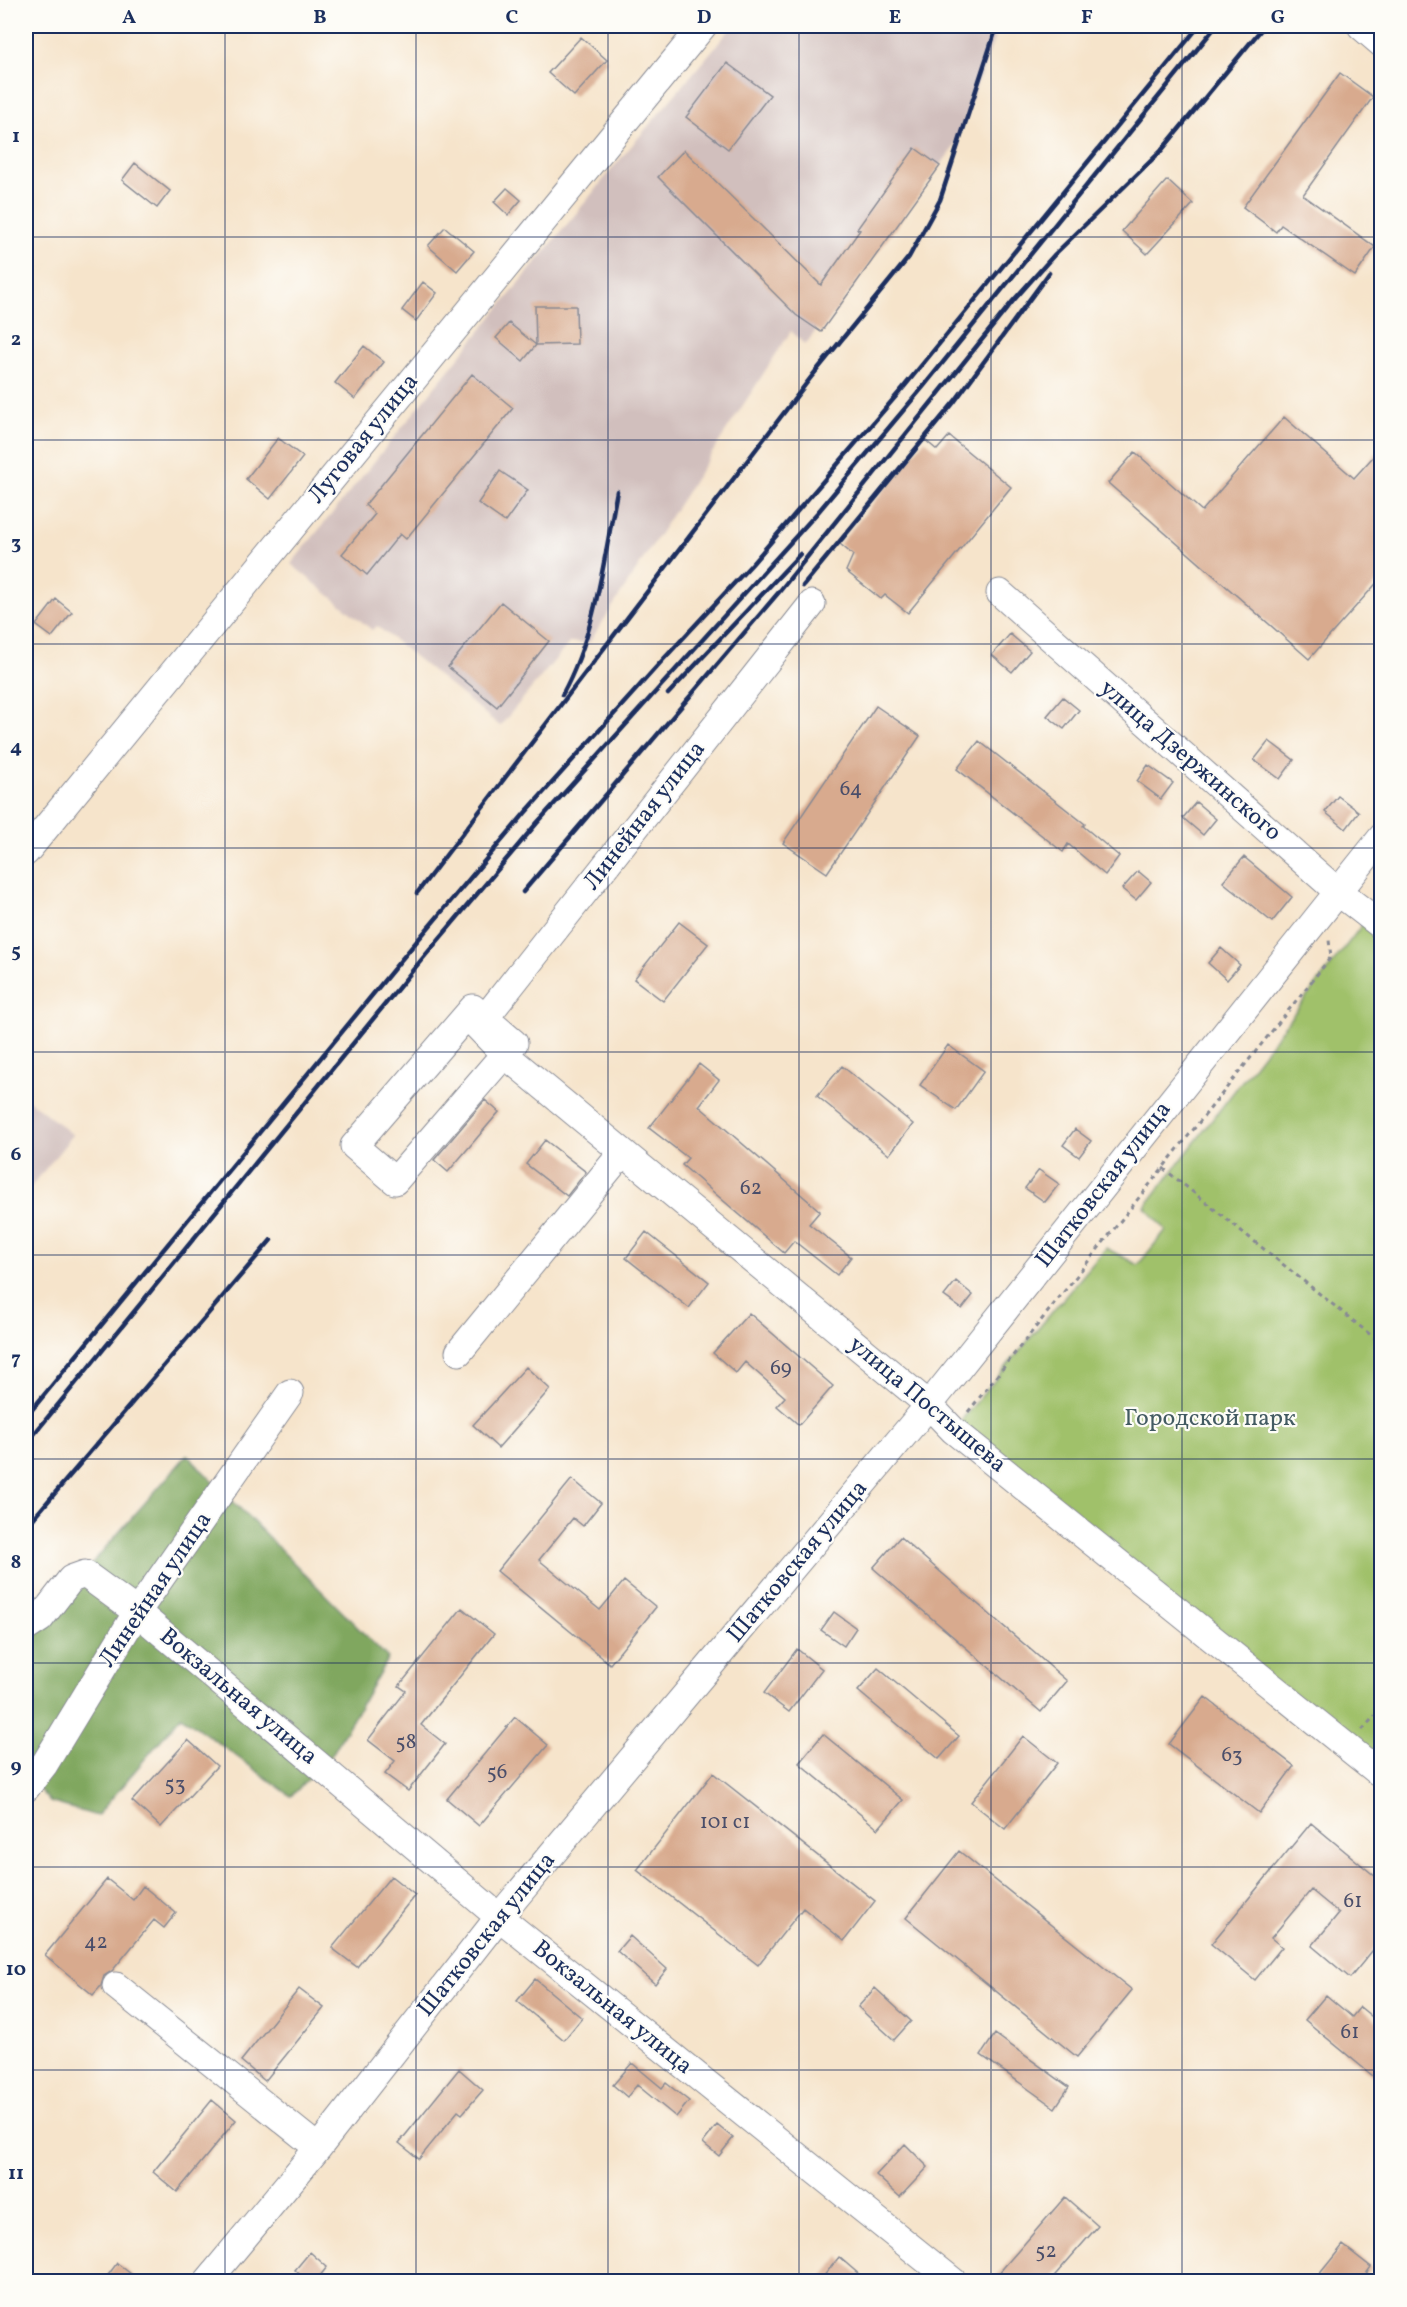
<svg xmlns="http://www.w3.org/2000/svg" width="1407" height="2307" viewBox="0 0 1407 2307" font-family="Vollkorn,serif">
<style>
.industrial{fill:#d1bfbd}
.green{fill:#a0c16a;stroke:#5e7864;stroke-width:1.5}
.forest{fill:#80a75e;stroke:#4e6b5e;stroke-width:1.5}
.building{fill:#d8aa8e}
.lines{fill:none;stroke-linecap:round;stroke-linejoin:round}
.minor-casing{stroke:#888a94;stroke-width:29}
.path{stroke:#888a94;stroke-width:3;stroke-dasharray:4.5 4.5;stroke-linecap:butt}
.minor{stroke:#fff;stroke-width:27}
.rail{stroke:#1b2f5e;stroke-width:4.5}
.grid{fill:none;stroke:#1b2f5e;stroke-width:1.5;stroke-opacity:0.55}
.labels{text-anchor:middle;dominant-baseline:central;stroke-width:4.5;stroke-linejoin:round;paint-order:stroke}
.number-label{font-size:21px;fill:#4a4e6a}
.street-label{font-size:24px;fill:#1b2f5e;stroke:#fdfcf7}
.park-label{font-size:24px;fill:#435b62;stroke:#fdfcf7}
.neatline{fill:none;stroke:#1b2f5e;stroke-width:2}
.grid-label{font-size:20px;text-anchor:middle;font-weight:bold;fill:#1b2f5e}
</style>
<rect width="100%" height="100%" fill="#fdfcf7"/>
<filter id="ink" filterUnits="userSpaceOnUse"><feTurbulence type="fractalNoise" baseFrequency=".0167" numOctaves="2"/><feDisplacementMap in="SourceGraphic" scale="12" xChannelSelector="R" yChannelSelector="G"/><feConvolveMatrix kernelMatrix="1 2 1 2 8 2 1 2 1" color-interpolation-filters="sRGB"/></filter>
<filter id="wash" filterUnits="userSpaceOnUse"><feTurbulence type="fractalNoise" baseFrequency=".008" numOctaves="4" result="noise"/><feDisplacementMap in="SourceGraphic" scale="24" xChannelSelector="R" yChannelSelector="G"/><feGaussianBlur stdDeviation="1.35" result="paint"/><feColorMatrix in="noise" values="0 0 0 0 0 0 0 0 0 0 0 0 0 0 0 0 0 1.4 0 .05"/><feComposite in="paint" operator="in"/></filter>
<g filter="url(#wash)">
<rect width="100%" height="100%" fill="#f6e4cb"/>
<path class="industrial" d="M733 26H999L954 147 805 345 791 331 589 643 570 642 500 726 377 626 372 630 291 564 617 163Z
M26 1098 73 1135 26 1193Z"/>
<path class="green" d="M1369 916 1381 926V1775L953 1430 1106 1248 1138 1265 1166 1230 1145 1207Z"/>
<path class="forest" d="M187 1455 388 1658 330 1758 291 1796 181 1716 97 1816 50 1802 26 1774V1638Z"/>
<g id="blocks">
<path class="building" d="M581 37 607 60 574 96 548 73Z
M727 63 770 95 728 149 686 117Z
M1340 73 1373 97 1303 195 1375 247 1355 276 1281 225 1276 232 1243 207Z
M915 148 940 166 821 332 796 315 658 177 684 150 821 285 860 230 857 229Z
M135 163 170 191 157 208 122 180Z
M1167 180 1193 204 1147 254 1122 231Z
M507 188 521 200 508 215 494 202Z
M445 227 474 251 457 271 428 246Z
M423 282 437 293 416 321 402 310Z
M535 306H576L577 344 536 345Z
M509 323 536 345 523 361 496 338Z
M364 346 384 362 355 399 335 383Z
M472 374 513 408 406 539 400 534 367 575 342 554 375 514 365 505Z
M1284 417 1354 478 1382 447V577L1309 659 1108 483 1135 452 1202 511Z
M949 436 1011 487 908 613 885 595 881 599 846 571 853 555 840 544 925 440 937 450Z
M278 438 303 457 270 499 246 479Z
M500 471 528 490 505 522 478 503Z
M56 599 72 612 52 637 36 625Z
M501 602 549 641 497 707 448 667Z
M1010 634 1030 651 1012 672 992 655Z
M1063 697 1079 710 1064 729 1047 716Z
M876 706 920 736 827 873 783 843Z
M979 741 1085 824 1083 826 1119 856 1105 875 1068 844 1063 852 957 769Z
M1269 741 1294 760 1280 779 1254 760Z
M1148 765 1173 783 1161 799 1137 781Z
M1338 796 1359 812 1346 829 1325 812Z
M1196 802 1216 819 1203 835 1183 818Z
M1244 857 1292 897 1272 922 1223 882Z
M1138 871 1151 882 1136 900 1122 889Z
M679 922 708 944 663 1001 634 979Z
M1221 948 1240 965 1227 980 1208 963Z
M948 1045 984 1071 956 1110 920 1085Z
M699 1064 719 1080 699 1106 820 1211 809 1224 851 1257 837 1275 794 1241 784 1253 682 1165 688 1158 649 1128Z
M842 1066 913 1124 889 1155 817 1096Z
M485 1100 499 1112 448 1172 434 1160Z
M1075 1129 1091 1141 1079 1157 1063 1145Z
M545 1140 586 1172 567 1196 526 1164Z
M1039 1170 1059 1184 1045 1202 1025 1188Z
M646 1232 709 1282 689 1308 626 1258Z
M956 1281 973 1295 962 1309 944 1296Z
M749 1313 833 1386 799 1425 777 1406 785 1397 745 1362 736 1373 713 1353Z
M526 1367 550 1389 498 1448 473 1425Z
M572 1479 601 1503 583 1526 573 1518 539 1560 600 1610 624 1581 656 1607 610 1664 497 1571Z
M900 1537 1067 1681 1041 1712 873 1568Z
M462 1608 494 1634 421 1725 445 1744 408 1791 385 1774 395 1761 368 1740 406 1691 399 1686Z
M834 1612 856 1628 844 1646 821 1630Z
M797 1649 822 1669 789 1712 764 1693Z
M878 1668 959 1736 939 1759 858 1691Z
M1205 1697 1294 1766 1259 1813 1169 1744Z
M515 1717 548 1745 479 1826 447 1799Z
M823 1734 903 1800 878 1829 799 1763Z
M1023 1736 1057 1763 1005 1829 971 1802Z
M188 1740 217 1766 161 1827 132 1801Z
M713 1773 875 1901 844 1941 803 1908 758 1965 637 1870Z
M1311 1823 1382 1882V1939L1350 1978 1312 1946 1339 1913 1311 1890 1271 1938 1282 1947 1255 1980 1211 1944Z
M959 1851 1132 1990 1077 2057 906 1918Z
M391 1876 415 1895 357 1967 332 1948Z
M107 1879 133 1900 143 1886 176 1913 164 1928 154 1920 112 1971 104 1976 101 1986 93 1995 45 1955Z
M630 1936 667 1969 655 1984 617 1951Z
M535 1979 582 2018 564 2040 517 2001Z
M875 1988 911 2021 894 2040 858 2007Z
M299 1989 324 2008 265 2081 241 2061Z
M1326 1995 1352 2017 1360 2007 1382 2025V2066L1373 2076 1305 2020Z
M995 2034 1069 2087 1055 2108 981 2055Z
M632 2063 662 2088 666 2083 689 2101 676 2117 637 2085 627 2097 613 2085Z
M459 2069 483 2090 462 2114 458 2111 419 2159 399 2143Z
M212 2100 236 2120 177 2192 153 2172Z
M717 2125 733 2138 719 2156 703 2143Z
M905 2144 928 2167 900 2197 876 2175Z
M1065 2197 1098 2226 1049 2282H991Z
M1343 2245 1371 2267 1360 2282H1313Z
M310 2252 327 2267 315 2282H308L295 2270Z
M839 2257 868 2282H819Z
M117 2263 141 2282H103Z"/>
</g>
</g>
<g filter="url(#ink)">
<use href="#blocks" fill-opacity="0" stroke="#888a94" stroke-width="1.5"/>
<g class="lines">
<defs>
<path id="minor" d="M1361 26 1382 44
M1000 593 1337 891 1382 926
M812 604 478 1027 504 1054 929 1405 953 1430 1382 1775
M26 852 703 26
M473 1008 514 1043 395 1181 354 1146Z
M459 1352 622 1153
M26 1628 40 1619 71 1579 85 1574 137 1612 499 1917 954 2282
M26 1788 44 1765 137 1612 290 1393
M116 1986 318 2148
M207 2282 318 2148 499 1917 929 1405 1382 837"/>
</defs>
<use href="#minor" class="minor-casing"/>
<path class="path" d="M1163 1168 1382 1344
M968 1412 1331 957 1329 940
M1362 1730 1382 1708"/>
<use href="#minor" class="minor"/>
<path class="rail" d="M803 586 955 401 1049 273
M668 694 800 554
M562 695C596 633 604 559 617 491
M523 892 779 592 1013 301 1055 254 1161 151 1264 26
M417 893 812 376 909 257 940 200 997 26
M26 1417 401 960 525 813 660 663 752 564 903 388 1199 26
M26 1444 413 970 537 823 818 512 923 387 1216 26
M26 1527 271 1240"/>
</g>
</g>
<path class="grid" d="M225 26V2282M416 26V2282M608 26V2282M799 26V2282M991 26V2282M1182 26V2282M26 237H1382M26 440H1382M26 644H1382M26 848H1382M26 1052H1382M26 1255H1382M26 1459H1382M26 1663H1382M26 1867H1382M26 2070H1382"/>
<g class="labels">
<g class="number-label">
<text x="851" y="789">64</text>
<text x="751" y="1188">62</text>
<text x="781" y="1368">69</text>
<text x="406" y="1742">58</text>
<text x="1232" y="1755">63</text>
<text x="497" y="1772">56</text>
<text x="175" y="1784">53</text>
<text x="725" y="1822">101 с1</text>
<text x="1353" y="1901">61</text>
<text x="96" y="1942">42</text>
<text x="1350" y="2032">61</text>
<text x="1046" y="2251">52</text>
</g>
<g class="street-label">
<text transform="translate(364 439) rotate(-51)">Луговая улица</text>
<text transform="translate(1190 761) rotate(41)">улица Дзержинского</text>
<text transform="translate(645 816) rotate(-52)">Линейная улица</text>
<text transform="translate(1104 1185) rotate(-52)">Шатковская улица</text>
<text transform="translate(927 1405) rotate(40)">улица Постышева</text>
<text transform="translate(798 1562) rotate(-50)">Шатковская улица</text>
<text transform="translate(156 1590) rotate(-56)">Линейная улица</text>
<text transform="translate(238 1697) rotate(40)">Вокзальная улица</text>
<text transform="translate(487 1935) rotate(-51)">Шатковская улица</text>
<text transform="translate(612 2008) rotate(39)">Вокзальная улица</text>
</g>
<g class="park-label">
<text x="1210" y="1419">Городской парк</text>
</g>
</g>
<rect width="1407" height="2307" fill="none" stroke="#fdfcf7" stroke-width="66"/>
<rect x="33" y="33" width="1341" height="2241" class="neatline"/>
<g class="grid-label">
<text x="129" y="23">A</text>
<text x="320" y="23">B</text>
<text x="512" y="23">C</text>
<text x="704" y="23">D</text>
<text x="895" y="23">E</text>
<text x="1087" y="23">F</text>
<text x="1278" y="23">G</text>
<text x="16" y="142">1</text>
<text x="16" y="345">2</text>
<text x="16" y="549">3</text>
<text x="16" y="753">4</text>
<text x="16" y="957">5</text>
<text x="16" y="1160">6</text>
<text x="16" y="1364">7</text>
<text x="16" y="1568">8</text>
<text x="16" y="1772">9</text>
<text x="16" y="1975">10</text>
<text x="16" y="2179">11</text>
</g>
</svg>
